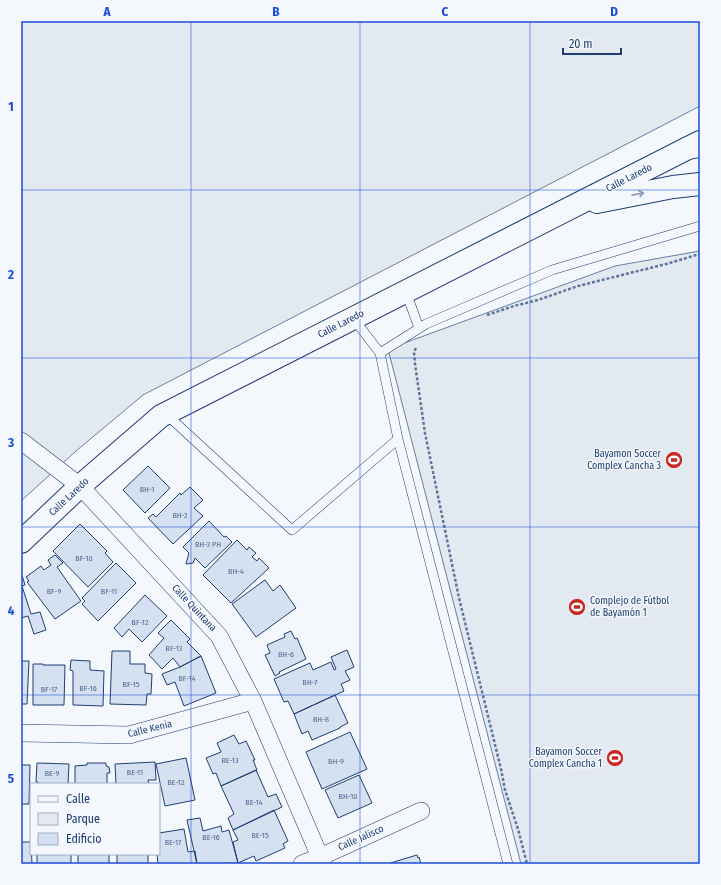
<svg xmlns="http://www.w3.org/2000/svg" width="721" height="885" viewBox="0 0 721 885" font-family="'Fira Sans Condensed',sans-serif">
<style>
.green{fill:#e3e9f0;stroke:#687fa3}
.building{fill:#d5e0f0;stroke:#1d3f73}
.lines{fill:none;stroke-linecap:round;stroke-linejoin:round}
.service-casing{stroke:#1d3f73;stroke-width:10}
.minor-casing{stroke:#1d3f73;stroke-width:18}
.secondary-casing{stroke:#1d3f73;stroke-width:24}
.trunk-casing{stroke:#1d3f73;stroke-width:24}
.path{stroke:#5e769c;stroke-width:2.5;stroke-dasharray:3 2;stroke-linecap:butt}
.service{stroke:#f4f7fb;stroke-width:9}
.minor{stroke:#f4f7fb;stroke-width:17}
.secondary{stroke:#f4f7fb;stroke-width:22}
.trunk{stroke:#f4f7fb;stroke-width:22}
.oneway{stroke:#889bb7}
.grid{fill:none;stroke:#1d4ed8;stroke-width:1;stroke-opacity:0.55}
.labels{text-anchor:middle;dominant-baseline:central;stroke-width:3;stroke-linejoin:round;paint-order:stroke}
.number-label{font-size:8px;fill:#4b6792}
.street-label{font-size:10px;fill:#1d3f73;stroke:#f4f7fb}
.poi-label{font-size:10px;fill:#1d3f73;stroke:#f4f7fb;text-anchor:end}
.neatline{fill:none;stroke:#1d4ed8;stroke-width:1.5}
.grid-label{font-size:13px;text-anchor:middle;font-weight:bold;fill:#1d4ed8}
</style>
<rect width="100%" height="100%" fill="#f4f7fb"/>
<path class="green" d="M21 21H700V106L143 395 76 451 21 501Z
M700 251V864H521L388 349 615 266Z"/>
<path class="building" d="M148 466 170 488 145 513 123 490Z
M190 487 203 500 194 508 203 516 173 544 148 518 153 514 156 517 180 493 181 495Z
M209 521 224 537 226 536 232 542 205 568 195 558 193 563 186 564 189 553 183 547Z
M80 524 107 551 105 553 113 562 88 587 53 551Z
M237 540 247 550 249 547 256 553 252 557 257 561 259 558 269 568 231 603 203 575Z
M55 555 63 563 57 567 81 601 55 619 27 582 29 581 26 577 41 566 44 570 51 565 48 560Z
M116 563 136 583 98 621 82 604 85 601 82 598Z
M21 575H22L25 585 22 586 31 614 40 612 46 630 34 634 28 616 21 618Z
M265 580 273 591 280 585 296 608 256 637 232 604Z
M145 595 167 616 142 642 129 629 122 637 114 628Z
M171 620 190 639 187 642 201 656 180 667 173 658 162 669 149 655 164 638 158 633Z
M291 631 295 639 297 638 306 659 279 672 280 673 275 676 265 655 270 653 267 645 285 637 284 634Z
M347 650 354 667 345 671 350 680 341 684 344 691 294 714 288 701 284 702 274 679 310 663 313 670 331 662 334 670 336 669 331 657Z
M112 651H130V664H145V673L152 674 151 694H147L146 705 110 704Z
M201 656 216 693 184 706 175 682 167 685 162 674 180 667Z
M71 660 90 661V670L104 671 103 706 73 705V671L70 670Z
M21 661H29L27 704H21Z
M33 664H43V665H65L64 705H33Z
M335 695 348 723 340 727V728L312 740 308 731 302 734 294 714Z
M350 732 367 769 322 789 306 752Z
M234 735 239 744 246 741 255 760H253L257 770 221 786 216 773 213 774 206 758 221 752 217 743Z
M186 758 195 800 165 806 156 764Z
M155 762 156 780H148L149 784H116L115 764Z
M37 763 69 764 68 784H38V782H36Z
M87 763H106V766L109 767 110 773H107V784H75V766L87 765Z
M21 765H30L29 804H21Z
M256 770 268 797 276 794 282 807 233 830 228 818 234 814 221 786Z
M359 775 372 803 338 818 325 790Z
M274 810 288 841 283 844 285 848 256 861 254 856 238 863 233 842 238 840 233 830Z
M200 818 203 831 221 826 222 832 229 830 238 863 197 864 187 820Z
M184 829 188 852 195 851 197 864H158L157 854H159V833Z
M21 842H31L32 864H21Z
M37 854H71V864H37Z
M78 854H109V864H78Z
M117 854H148V864H117Z
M417 855 418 858 419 857 421 864H387Z"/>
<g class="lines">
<defs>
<path id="service" d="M406 292 419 328
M353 318 380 353 398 439 508 864
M380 353 426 324 552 270 700 226
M166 414 292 530 398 439"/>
<path id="minor" d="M21 441 80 486 219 636 253 701 323 864
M21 733 129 735 253 701
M302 864 320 857 421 811"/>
<path id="secondary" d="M597 202 673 187 700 184
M21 542 80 486 161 416 688 148 700 146"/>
<path id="trunk" d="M688 148 700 142"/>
</defs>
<use href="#service" class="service-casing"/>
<use href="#minor" class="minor-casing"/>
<use href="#secondary" class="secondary-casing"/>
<use href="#trunk" class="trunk-casing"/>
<path class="path" d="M487 315 514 306 538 300 578 286 666 264 700 254
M416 348 414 352 415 364 425 433 459 598 501 769 505 790 518 829 527 864"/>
<use href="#service" class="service"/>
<use href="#minor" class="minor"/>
<use href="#secondary" class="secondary"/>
<use href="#trunk" class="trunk"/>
</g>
<defs><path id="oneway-shaft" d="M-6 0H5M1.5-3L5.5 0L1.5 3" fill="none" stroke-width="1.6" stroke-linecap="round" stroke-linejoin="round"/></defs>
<use class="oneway" href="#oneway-shaft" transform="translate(638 194) rotate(-11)"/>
<path class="grid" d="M191 21V864M360 21V864M530 21V864M21 190H700M21 358H700M21 527H700M21 695H700"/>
<defs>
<symbol id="stadium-disc" viewBox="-11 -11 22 22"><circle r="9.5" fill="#c62828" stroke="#f4f7fb"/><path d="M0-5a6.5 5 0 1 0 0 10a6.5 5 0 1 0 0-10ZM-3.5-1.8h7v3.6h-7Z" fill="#fff"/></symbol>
</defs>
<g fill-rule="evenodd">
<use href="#stadium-disc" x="664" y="450" width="20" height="20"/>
<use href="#stadium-disc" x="567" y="597" width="20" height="20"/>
<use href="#stadium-disc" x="605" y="748" width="20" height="20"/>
</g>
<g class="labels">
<g class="number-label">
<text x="147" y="489">BH-1</text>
<text x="180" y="515">BH-2</text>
<text x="208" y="544">BH-3 PH</text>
<text x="84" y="558">BF-10</text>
<text x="236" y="571">BH-4</text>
<text x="54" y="591">BF-9</text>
<text x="109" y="591">BF-11</text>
<text x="140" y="622">BF-12</text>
<text x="174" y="648">BF-13</text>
<text x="286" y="654">BH-6</text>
<text x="187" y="678">BF-14</text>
<text x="310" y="682">BH-7</text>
<text x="131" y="684">BF-15</text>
<text x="88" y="688">BF-16</text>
<text x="49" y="689">BF-17</text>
<text x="321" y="719">BH-8</text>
<text x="230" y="760">BE-13</text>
<text x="336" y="761">BH-9</text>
<text x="135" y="772">BE-11</text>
<text x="52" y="773">BE-9</text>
<text x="176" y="782">BE-12</text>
<text x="348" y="796">BH-10</text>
<text x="254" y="802">BE-14</text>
<text x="260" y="835">BE-15</text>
<text x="211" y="837">BE-16</text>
<text x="173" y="842">BE-17</text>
</g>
<g class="street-label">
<text transform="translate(629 178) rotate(-27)">Calle Laredo</text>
<text transform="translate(341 324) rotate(-27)">Calle Laredo</text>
<text transform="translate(69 497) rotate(-43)">Calle Laredo</text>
<text transform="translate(194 608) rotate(47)">Calle Quintana</text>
<text transform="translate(150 729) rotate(-14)">Calle Kenia</text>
<text transform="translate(361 838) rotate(-24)">Calle Jalisco</text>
</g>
<g class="poi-label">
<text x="661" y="454">Bayamon Soccer<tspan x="661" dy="12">Complex Cancha 3</tspan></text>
<text x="590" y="601" text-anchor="start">Complejo de Fútbol<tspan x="590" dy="12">de Bayamón 1</tspan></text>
<text x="602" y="752">Bayamon Soccer<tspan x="602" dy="12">Complex Cancha 1</tspan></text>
</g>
</g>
<rect width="721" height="885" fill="none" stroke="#f4f7fb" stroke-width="44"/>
<rect x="30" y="783" width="130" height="72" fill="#f4f7fb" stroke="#9eadc5"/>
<rect x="38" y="796" width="20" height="6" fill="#f4f7fb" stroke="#9eadc5"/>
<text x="66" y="803" font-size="12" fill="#1d3f73">Calle</text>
<rect x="38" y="813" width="20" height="12" fill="#e3e9f0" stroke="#9eadc5"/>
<text x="66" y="823" font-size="12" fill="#1d3f73">Parque</text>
<rect x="38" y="833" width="20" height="12" fill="#d5e0f0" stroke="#9eadc5"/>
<text x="66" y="843" font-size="12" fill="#1d3f73">Edificio</text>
<path d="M563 48v6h58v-6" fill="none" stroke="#1d3f73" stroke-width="2"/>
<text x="569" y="48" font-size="12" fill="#1d3f73" stroke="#f4f7fb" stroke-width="3" paint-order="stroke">20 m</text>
<rect x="22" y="22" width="677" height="841" class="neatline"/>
<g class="grid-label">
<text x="107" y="16">A</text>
<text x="276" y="16">B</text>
<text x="445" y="16">C</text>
<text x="614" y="16">D</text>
<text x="11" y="111">1</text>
<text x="11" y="279">2</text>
<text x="11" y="447">3</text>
<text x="11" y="615">4</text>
<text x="11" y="783">5</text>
</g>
</svg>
